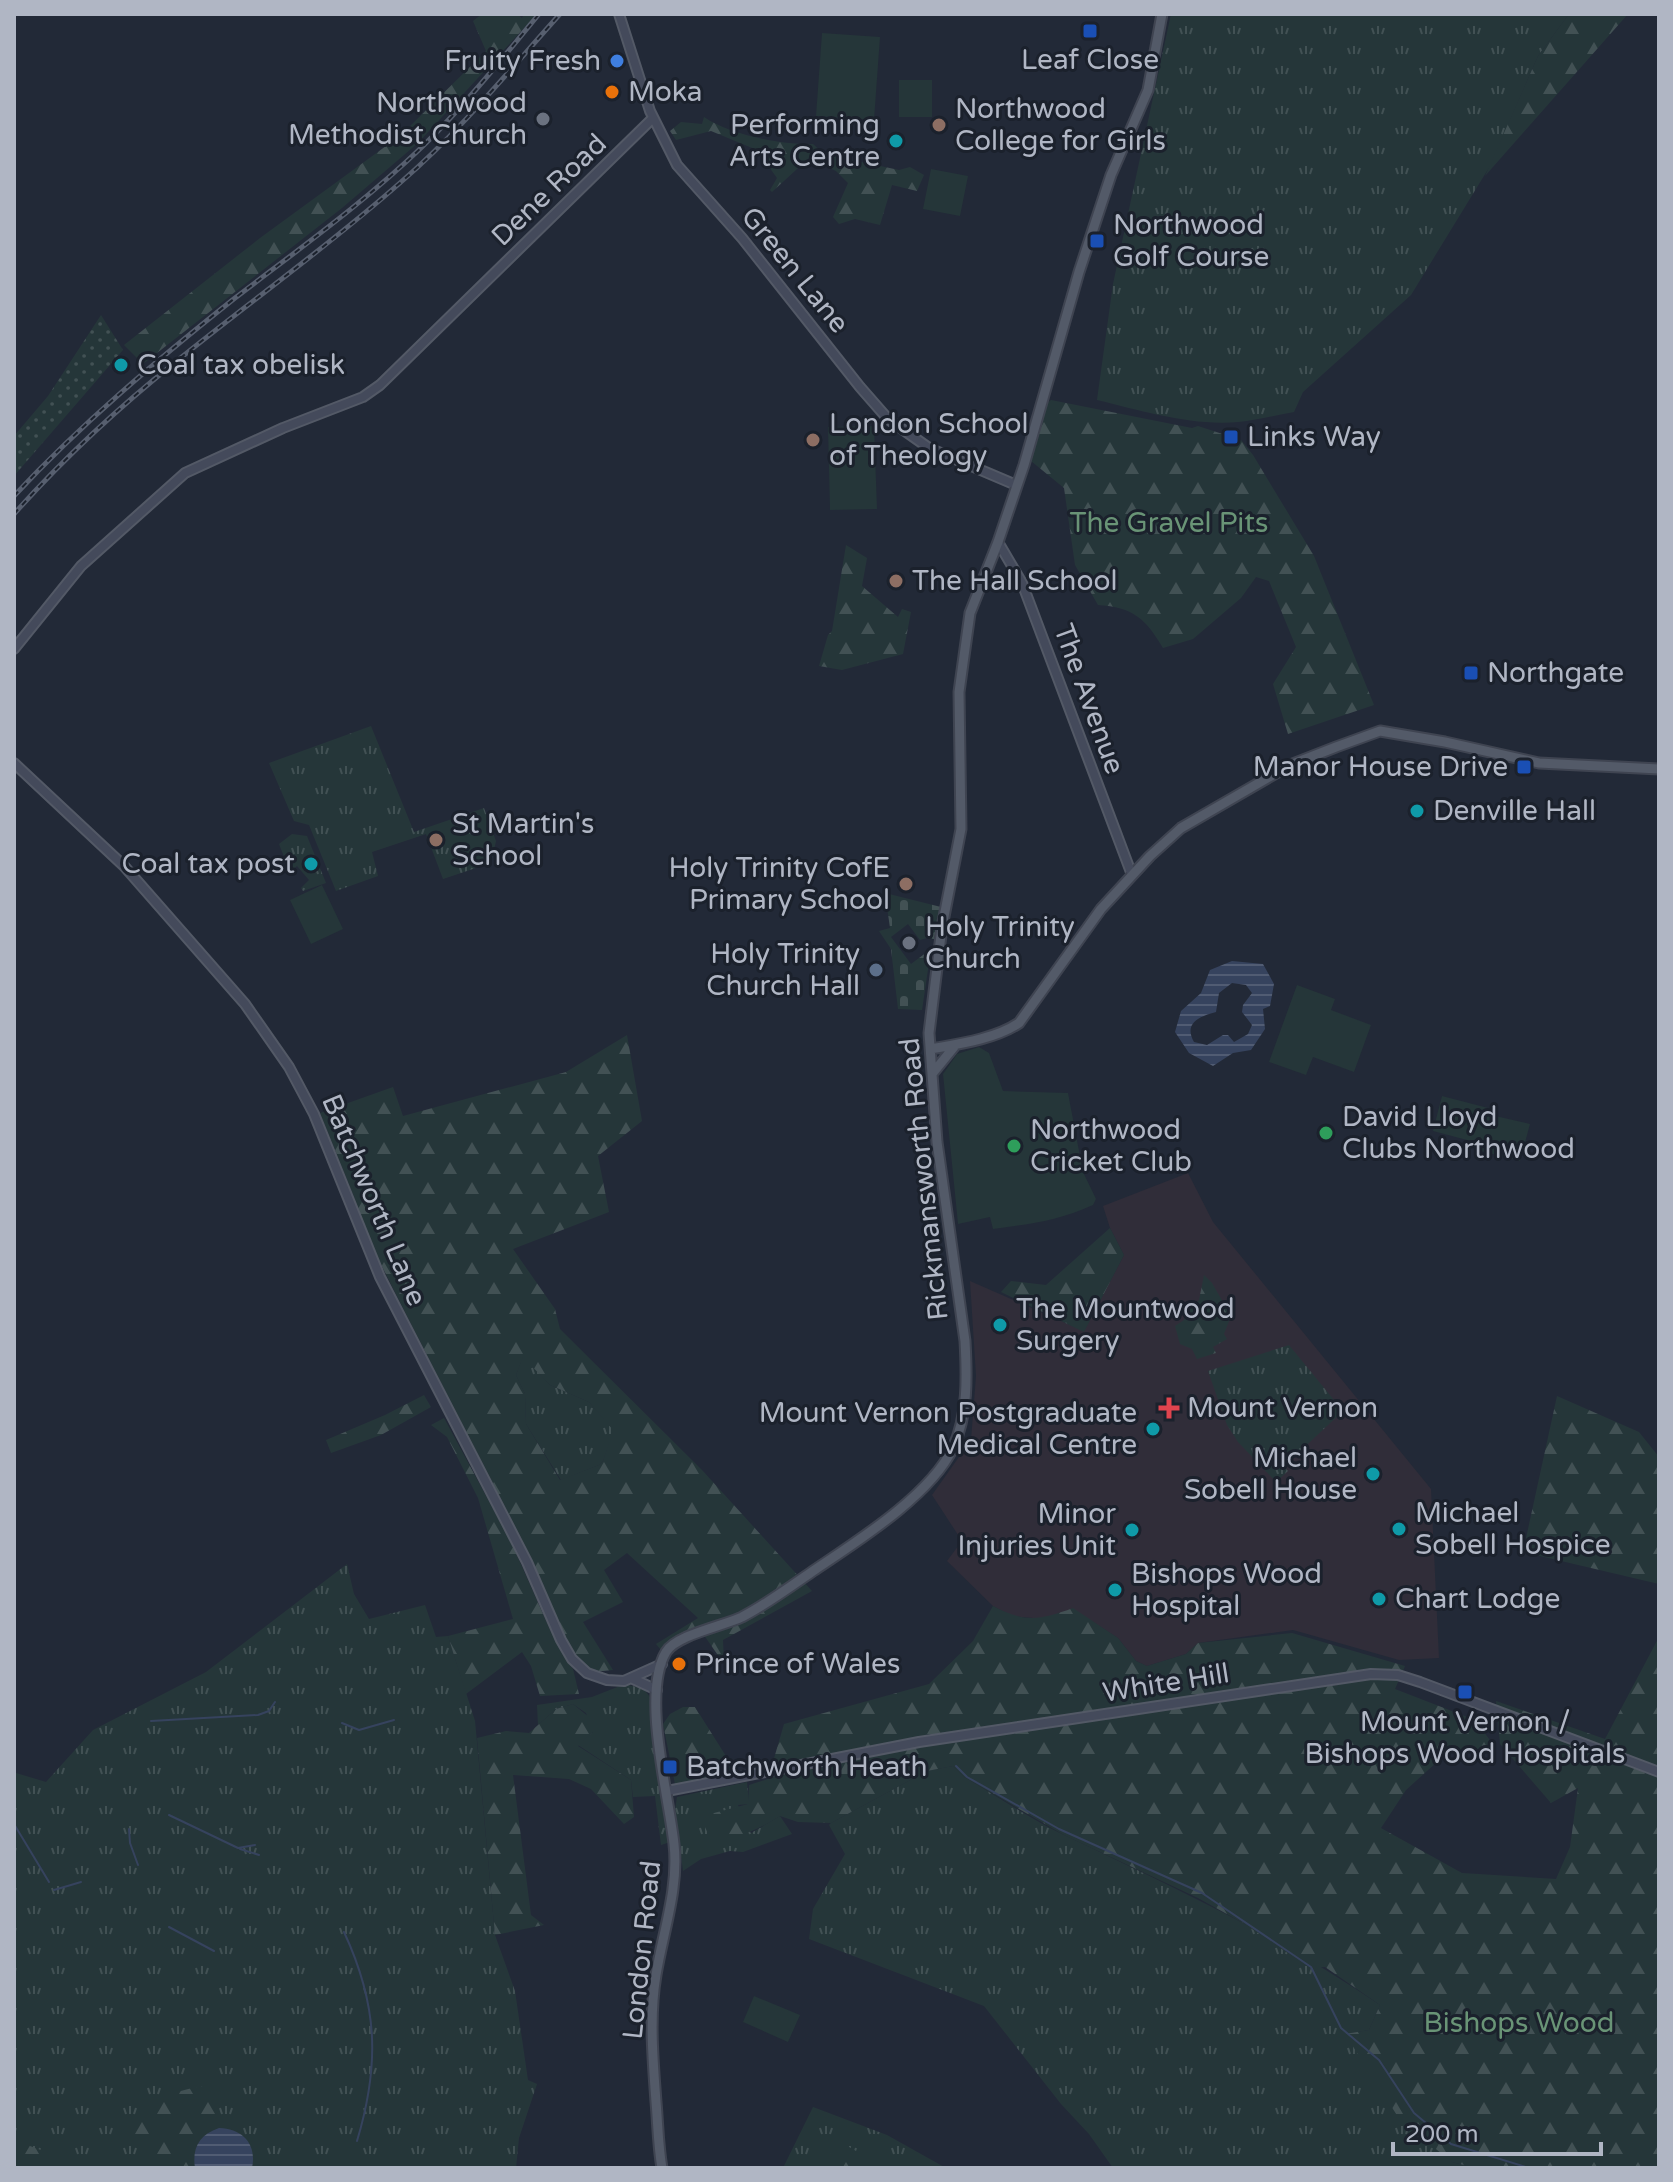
<svg xmlns="http://www.w3.org/2000/svg" width="1673" height="2182" viewBox="0 0 1673 2182" font-family="'Varela Round',sans-serif">
<style>
.medical{fill:#302d39}
.grass{fill:url(#grass-tufts)}
.forest{fill:url(#forest-firs);fill-rule:evenodd}
.cemetery{fill:url(#cemetery-stones)}
.garden{fill:url(#garden-dots)}
.pitch{fill:#253639}
.water{fill:url(#water-rules);fill-rule:evenodd}
.lines{fill:none;stroke-linecap:round;stroke-linejoin:round}
.stream{stroke:#36435e;stroke-width:2}
.secondary-casing{stroke:#535966;stroke-width:12}
.primary-casing{stroke:#3f4451;stroke-width:13}
.secondary{stroke:#444a5b;stroke-width:8}
.primary{stroke:#535a68;stroke-width:9}
.rail-casing{stroke:#575f6f;stroke-width:5}
.rail{stroke:#1b212c;stroke-width:2;stroke-dasharray:6;stroke-linecap:butt}
.transit-dot{fill:#1a4fb4;stroke:#1b212c;stroke-width:3}
.shop-dot{fill:#3f7fe0;stroke:#1b212c;stroke-width:3}
.food-dot{fill:#e8710a;stroke:#1b212c;stroke-width:3}
.worship-dot{fill:#6b7280;stroke:#1b212c;stroke-width:3}
.education-dot{fill:#8d6e63;stroke:#1b212c;stroke-width:3}
.culture-dot{fill:#0f9aa8;stroke:#1b212c;stroke-width:3}
.service-dot{fill:#5c6f8a;stroke:#1b212c;stroke-width:3}
.leisure-dot{fill:#2e9e5b;stroke:#1b212c;stroke-width:3}
.health-dot{fill:#e0444e;stroke:#1b212c;stroke-width:3}
.labels{text-anchor:middle;dominant-baseline:central;stroke-width:6;stroke-linejoin:round;paint-order:stroke}
.poi-label{font-size:28px;fill:#b0b6c4;stroke:#1b212c;text-anchor:start}
.street-label{font-size:28px;fill:#b0b6c4;stroke:#1b212c}
.park-label{font-size:28px;fill:#699476;stroke:#1b212c}
</style>
<defs>
<pattern id="grass-tufts" width="24" height="20" patternUnits="userSpaceOnUse" patternTransform="scale(2)"><rect width="24" height="20" fill="#253639"/><path d="M3 7l-1-3M5 7V3M7 7l1-3M15 17l-1-3M17 17v-4M19 17l1-3" fill="none" stroke="#425154"/></pattern>
<pattern id="forest-firs" width="22" height="20" patternUnits="userSpaceOnUse" patternTransform="scale(2)"><rect width="22" height="20" fill="#253639"/><path d="M5 1l3.5 6h-7zM16 11l3.5 6h-7z" fill="#425154"/></pattern>
<pattern id="cemetery-stones" width="16" height="16" patternUnits="userSpaceOnUse" patternTransform="scale(2)"><rect width="16" height="16" fill="#253639"/><path d="M2 7V4a2 2 0 0 1 4 0v3zM10 15v-3a2 2 0 0 1 4 0v3z" fill="#425154"/></pattern>
<pattern id="garden-dots" width="8" height="8" patternUnits="userSpaceOnUse" patternTransform="scale(2)"><rect width="8" height="8" fill="#253639"/><path d="M2 2h.1M6 6h.1" fill="none" stroke="#425154" stroke-width="1.8" stroke-linecap="round"/></pattern>
<pattern id="water-rules" width="6" height="5" patternUnits="userSpaceOnUse" patternTransform="scale(2)"><rect width="6" height="5" fill="#36435e"/><path d="M0 2.5h6" fill="none" stroke="#515c73"/></pattern>
</defs>
<rect width="100%" height="100%" fill="#222937"/>
<path class="medical" d="M1188 1173 1213 1222 1431 1489 1439 1658 1399 1660 1293 1630 1198 1643 1186 1654 1147 1666 1136 1661 1118 1638 1073 1609 1044 1619 1012 1616 993 1606 947 1561 962 1541 932 1495 971 1440 976 1376 970 1281 1084 1331 1124 1255 1110 1228 1103 1206Z"/>
<path class="grass" d="M1171 14H1569L1538 56 1490 166 1411 295 1303 392 1294 412C1276 415 1257 420 1238 422 1191 426 1143 411 1097 400L1113 284Z
M371 726 414 832 484 808 496 841 491 863 443 879 426 834 372 852 378 876 336 891 309 825 294 821 269 763Z
M292 834 307 836 326 883 303 891 301 888 309 880 297 866 290 872 279 844Z
M1289 1345 1343 1411 1295 1456 1293 1454 1282 1464 1288 1471 1276 1482 1238 1442 1227 1425 1208 1371Z
M523 1356 550 1385 589 1402 614 1430 603 1461 599 1465 561 1480 526 1424 525 1394 516 1375Z
M347 1564 354 1594 369 1619 425 1605 436 1637 448 1636 475 1721 495 1935 515 1991 528 2080 537 2084 519 2138 516 2168H14V1775L16 1773 46 1782 93 1730 206 1672Z
M625 1684 644 1689 652 1700 670 1842 661 1845 655 1796 633 1797 631 1780 578 1745 593 1732 586 1713 573 1704 556 1709 538 1725 537 1705 592 1697Z
M953 1766 964 1777C997 1796 1030 1819 1064 1835 1173 1887 1281 1937 1380 2005L1369 2030 1346 2034 1452 2162 1475 2168H1113L1089 2134 1061 2104 984 2006 809 1939 813 1909 845 1854 829 1825 831 1823 927 1771Z
M747 1782 749 1804 738 1805 751 1833 780 1816 792 1834 743 1852 730 1851 701 1859 683 1871 675 1810 677 1797Z
M813 2107 887 2135 946 2168H783Z"/>
<path class="forest" d="M482 14H517L522 18 524 14H537L418 143 342 208 143 364 124 345 260 238 401 135 486 51 473 21Z
M1569 14H1628L1485 176 1538 56Z
M704 117C730 135 782 145 813 144L824 154 899 170 910 167 924 175 917 191 892 185 880 225 855 219 839 224 833 217 848 183 836 171 809 158 772 192 770 190 777 178 757 150 711 131 676 140 670 131 681 122 702 124Z
M1051 400 1192 428 1198 426 1241 440 1253 455 1314 556 1374 705 1288 734 1273 684 1296 647 1269 581 1256 577 1241 598 1193 639 1163 648C1146 619 1133 607 1098 605L1075 565 1064 488 1031 461 1045 405Z
M846 545 867 558 862 586 898 617 902 609 911 612 903 654 842 670 819 666 828 635 832 631Z
M627 1035 642 1121 598 1156 609 1212 513 1249 555 1309 560 1329 702 1470 812 1591 723 1640 724 1664 699 1628 661 1650 656 1644 698 1618 627 1553 604 1570 623 1602 583 1622 613 1670 593 1672C555 1642 545 1587 524 1545 470 1438 414 1332 361 1224L354 1197 320 1113 393 1087 403 1116 566 1072ZM523 1357 550 1385 589 1402 613 1430 603 1461 599 1465 560 1480 526 1424 525 1394 516 1375Z
M1110 1228 1124 1255 1084 1332 1001 1292 1011 1281 1046 1285Z
M1204 1275 1212 1283 1231 1316 1224 1334 1227 1339 1213 1347 1216 1353 1197 1359 1192 1349 1180 1344 1175 1326 1184 1320 1186 1312 1199 1300Z
M424 1395 431 1407 381 1435 331 1453 326 1440 385 1415Z
M1557 1396 1639 1432 1659 1457V1584L1523 1552Z
M444 1418 512 1544 551 1632 573 1669 579 1694 540 1696 531 1666 522 1652 466 1694 448 1636 513 1619 478 1498 447 1437 431 1425Z
M993 1606C1024 1623 1041 1620 1073 1608L1118 1638 1136 1661 1147 1666 1186 1654 1198 1643 1292 1633 1405 1666 1395 1689 1475 1720 1495 1747 1447 1753 1406 1790 1381 1828 1462 1873 1556 1879 1570 1847 1578 1788 1551 1803 1500 1744 1496 1701 1605 1739 1659 1637V2168H1475L1452 2162 1400 2120 1345 2034 1369 2030 1380 2005 1325 1967 1310 1968 1243 1923 1198 1898 1064 1835 964 1777 953 1766 927 1771 831 1823 798 1822 780 1816C757 1830 739 1839 711 1840L704 1825 714 1813 748 1804 749 1785 768 1779 784 1724 929 1684 973 1641Z
M573 1704 595 1722 593 1732 578 1746 631 1780 634 1817 624 1824 591 1789 569 1779 513 1775 531 1915 544 1925 495 1935 477 1738 506 1731 529 1733 556 1709Z
M683 1707H695L736 1772 681 1785 675 1784 663 1724 670 1714Z
M215 2083 219 2128C199 2135 192 2148 195 2168H149L145 2153 129 2133C138 2095 183 2091 215 2083Z
M14 2140 46 2152V2159L52 2168H14Z
M844 2144 868 2158 875 2168H812Z"/>
<path class="cemetery" d="M885 893 941 907 934 939 927 938 920 940 908 924 891 937 911 964 931 949 922 1010 898 1009 891 949 879 931 890 928Z"/>
<path class="garden" d="M101 315 123 350 14 476V436L48 396Z"/>
<path class="pitch" d="M822 33 880 37 874 120 816 116Z
M899 80H932V117H899Z
M931 169 968 176 960 216 923 209Z
M874 426 877 509 830 510 828 427Z
M322 885 343 929 311 944 290 900Z
M1297 985 1335 999 1331 1010 1371 1025 1354 1072 1313 1057 1306 1075 1269 1062Z
M979 1047 989 1053 1003 1091 1068 1093 1083 1172 1096 1199 1093 1205C1058 1221 1030 1224 993 1229L990 1217 958 1224 943 1074 957 1054Z
M1442 1096 1492 1109 1491 1115 1530 1124 1520 1161 1481 1151 1482 1144 1433 1131Z
M754 1996 800 2015 788 2042 743 2022Z"/>
<path class="water" d="M1232 961 1263 964 1274 984 1270 1006 1263 1009 1265 1029 1251 1050 1233 1053 1213 1066 1189 1053 1175 1032 1181 1011 1201 993 1210 970ZM1232 983 1246 985 1252 993 1243 1005 1242 1012 1252 1025 1248 1034 1234 1042 1228 1035H1223L1207 1045 1194 1042C1183 1023 1200 1016 1216 1012L1219 993Z
M219 2128C243 2129 257 2144 252 2168H195C192 2148 199 2135 219 2128Z"/>
<g class="lines">
<path class="stream" d="M151 1721 258 1715 269 1711 275 1702
M342 1723 359 1730 394 1720
M956 1766 967 1777 1059 1829 1202 1893 1311 1967 1341 2028 1379 2060 1414 2113 1451 2144 1529 2168
M169 1815 238 1848 255 1845
M14 1824 49 1882
M129 1829 130 1843 138 1865
M240 1849 259 1855
M54 1890 81 1882
M169 1927 214 1951
M344 1932C378 2005 380 2064 357 2141"/>
<defs>
<path id="secondary" d="M619 14 650 111 677 165 742 238 860 387 888 419 929 448 1016 485
M998 542 1022 583 1132 875
M14 649 81 566 185 473 283 428 363 397 380 385 653 118
M14 763 124 866 245 1004 289 1067 314 1114 380 1277 527 1562 561 1640 572 1659 587 1673 607 1680 624 1681 662 1664
M631 1678 657 1690
M667 1791 919 1742 1371 1674 1398 1675 1420 1682 1659 1772"/>
<path id="primary" d="M931 1049C959 1044 995 1039 1019 1023L1101 909 1150 856 1181 828 1290 765 1336 747 1380 731 1445 742 1539 763 1659 769
M932 1074 954 1047
M662 2168C658 2146 658 2124 656 2102 653 2060 649 2017 656 1975 663 1932 679 1888 674 1844 669 1796 641 1694 666 1652 676 1635 723 1626 742 1617 767 1604 790 1587 813 1571 856 1542 930 1496 953 1448 968 1415 967 1377 965 1341L937 1142 929 1033 942 927 961 829 959 692 970 613 998 542 1024 465 1079 272 1111 175 1148 90 1162 14"/>
</defs>
<use href="#secondary" class="secondary-casing"/>
<use href="#primary" class="primary-casing"/>
<use href="#secondary" class="secondary"/>
<use href="#primary" class="primary"/>
<defs>
<path id="rail" d="M14 496C82 423 157 360 235 298 299 249 365 202 423 146 465 105 502 59 539 14
M14 514C64 458 119 407 178 360 252 300 330 245 401 182 460 131 508 72 560 14"/>
</defs>
<use href="#rail" class="rail-casing"/>
<use href="#rail" class="rail"/>
</g>
<g class="transit-dot">
<rect x="1082" y="23" width="16" height="16" rx="4"/>
<rect x="1089" y="233" width="16" height="16" rx="4"/>
<rect x="1223" y="429" width="16" height="16" rx="4"/>
<rect x="1463" y="665" width="16" height="16" rx="4"/>
<rect x="1516" y="759" width="16" height="16" rx="4"/>
<rect x="1457" y="1684" width="16" height="16" rx="4"/>
<rect x="662" y="1759" width="16" height="16" rx="4"/>
</g>
<circle class="shop-dot" cx="617" cy="61" r="8"/>
<g class="food-dot">
<circle cx="612" cy="92" r="8"/>
<circle cx="679" cy="1664" r="8"/>
</g>
<g class="worship-dot">
<circle cx="543" cy="119" r="8"/>
<circle cx="909" cy="943" r="8"/>
</g>
<g class="education-dot">
<circle cx="939" cy="125" r="8"/>
<circle cx="813" cy="440" r="8"/>
<circle cx="896" cy="581" r="8"/>
<circle cx="436" cy="840" r="8"/>
<circle cx="906" cy="884" r="8"/>
</g>
<g class="culture-dot">
<circle cx="896" cy="141" r="8"/>
<circle cx="121" cy="365" r="8"/>
<circle cx="1417" cy="811" r="8"/>
<circle cx="311" cy="864" r="8"/>
<circle cx="1000" cy="1325" r="8"/>
<circle cx="1153" cy="1429" r="8"/>
<circle cx="1373" cy="1474" r="8"/>
<circle cx="1399" cy="1529" r="8"/>
<circle cx="1132" cy="1530" r="8"/>
<circle cx="1115" cy="1590" r="8"/>
<circle cx="1379" cy="1599" r="8"/>
</g>
<circle class="service-dot" cx="876" cy="970" r="8"/>
<g class="leisure-dot">
<circle cx="1326" cy="1133" r="8"/>
<circle cx="1014" cy="1146" r="8"/>
</g>
<path class="health-dot" d="M1165 1396h8v8h8v8h-8v8h-8v-8h-8v-8h8z"/>
<g class="labels">
<g class="poi-label">
<text x="1090" y="60" text-anchor="middle">Leaf Close</text>
<text x="601" y="61" text-anchor="end">Fruity Fresh</text>
<text x="628" y="92">Moka</text>
<text x="527" y="103" text-anchor="end">Northwood<tspan x="527" dy="32">Methodist Church</tspan></text>
<text x="955" y="109">Northwood<tspan x="955" dy="32">College for Girls</tspan></text>
<text x="880" y="125" text-anchor="end">Performing<tspan x="880" dy="32">Arts Centre</tspan></text>
<text x="1113" y="225">Northwood<tspan x="1113" dy="32">Golf Course</tspan></text>
<text x="137" y="365">Coal tax obelisk</text>
<text x="829" y="424">London School<tspan x="829" dy="32">of Theology</tspan></text>
<text x="1247" y="437">Links Way</text>
<text x="912" y="581">The Hall School</text>
<text x="1487" y="673">Northgate</text>
<text x="1508" y="767" text-anchor="end">Manor House Drive</text>
<text x="1433" y="811">Denville Hall</text>
<text x="452" y="824">St Martin's<tspan x="452" dy="32">School</tspan></text>
<text x="295" y="864" text-anchor="end">Coal tax post</text>
<text x="890" y="868" text-anchor="end">Holy Trinity CofE<tspan x="890" dy="32">Primary School</tspan></text>
<text x="925" y="927">Holy Trinity<tspan x="925" dy="32">Church</tspan></text>
<text x="860" y="954" text-anchor="end">Holy Trinity<tspan x="860" dy="32">Church Hall</tspan></text>
<text x="1342" y="1117">David Lloyd<tspan x="1342" dy="32">Clubs Northwood</tspan></text>
<text x="1030" y="1130">Northwood<tspan x="1030" dy="32">Cricket Club</tspan></text>
<text x="1016" y="1309">The Mountwood<tspan x="1016" dy="32">Surgery</tspan></text>
<text x="1187" y="1408">Mount Vernon</text>
<text x="1137" y="1413" text-anchor="end">Mount Vernon Postgraduate<tspan x="1137" dy="32">Medical Centre</tspan></text>
<text x="1357" y="1458" text-anchor="end">Michael<tspan x="1357" dy="32">Sobell House</tspan></text>
<text x="1415" y="1513">Michael<tspan x="1415" dy="32">Sobell Hospice</tspan></text>
<text x="1116" y="1514" text-anchor="end">Minor<tspan x="1116" dy="32">Injuries Unit</tspan></text>
<text x="1131" y="1574">Bishops Wood<tspan x="1131" dy="32">Hospital</tspan></text>
<text x="1395" y="1599">Chart Lodge</text>
<text x="695" y="1664">Prince of Wales</text>
<text x="1465" y="1722" text-anchor="middle">Mount Vernon /<tspan x="1465" dy="32">Bishops Wood Hospitals</tspan></text>
<text x="686" y="1767">Batchworth Heath</text>
</g>
<g class="street-label">
<text transform="translate(549 190) rotate(-44)">Dene Road</text>
<text transform="translate(795 270) rotate(51)">Green Lane</text>
<text transform="translate(1089 699) rotate(70)">The Avenue</text>
<text transform="translate(924 1179) rotate(-96)">Rickmansworth Road</text>
<text transform="translate(374 1200) rotate(67)">Batchworth Lane</text>
<text transform="translate(1166 1683) rotate(-9)">White Hill</text>
<text transform="translate(642 1950) rotate(-84)">London Road</text>
</g>
<g class="park-label">
<text x="1169" y="523">The Gravel Pits</text>
<text x="1519" y="2023">Bishops Wood</text>
</g>
</g>
<rect width="1673" height="2182" fill="none" stroke="#b0b6c4" stroke-width="32"/>
<path d="M1393 2142v12h208v-12" fill="none" stroke="#b0b6c4" stroke-width="4"/>
<text x="1405" y="2142" font-size="24" fill="#b0b6c4" stroke="#1b212c" stroke-width="6" paint-order="stroke">200 m</text>
</svg>
